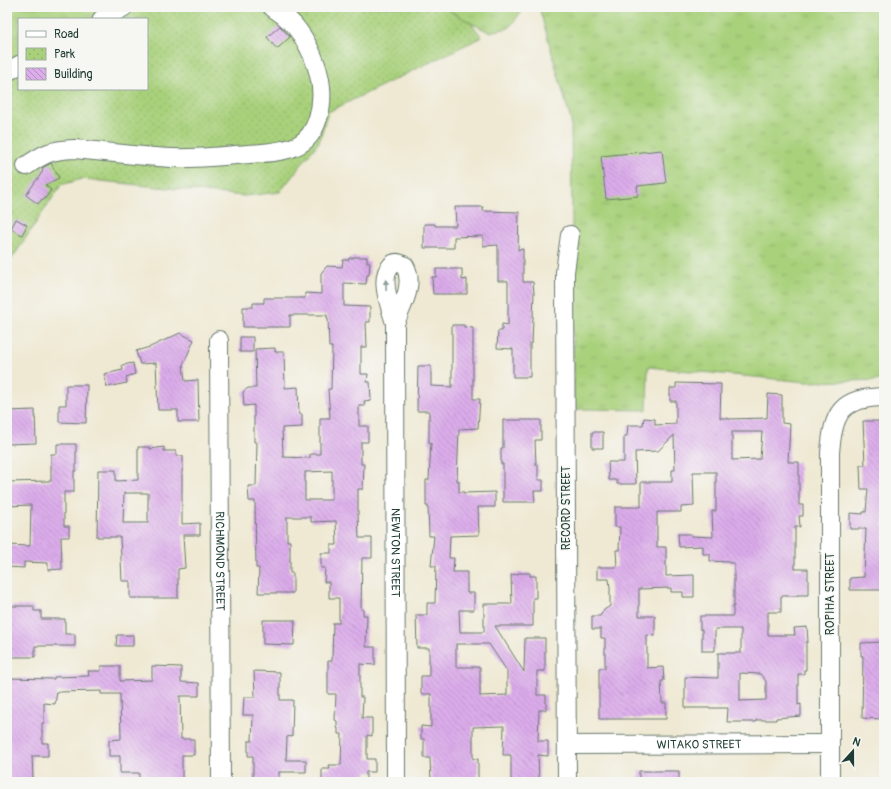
<svg xmlns="http://www.w3.org/2000/svg" width="891" height="789" viewBox="0 0 891 789" font-family="Pangolin,sans-serif">
<style>
.grass{fill:url(#grass-tufts);stroke:#648758}
.park{fill:url(#park-dots);stroke:#648758}
.building{fill:url(#building-back-hatch);fill-rule:evenodd}
.lines{fill:none;stroke-linecap:round;stroke-linejoin:round}
.minor-casing{stroke:#68796c;stroke-width:20}
.minor{stroke:#fff;stroke-width:18}
.oneway{fill:#8f9e9a}
.labels{text-anchor:middle;dominant-baseline:central;stroke-width:3;stroke-linejoin:round;paint-order:stroke}
.street-label{font-size:12px;fill:#1f3d34;stroke:#f6f6f2}
</style>
<defs>
<pattern id="grass-tufts" width="24" height="20" patternUnits="userSpaceOnUse"><rect width="24" height="20" fill="#a9d17c"/><path d="M3 7l-1-3M5 7V3M7 7l1-3M15 17l-1-3M17 17v-4M19 17l1-3" fill="none" stroke="#91b46c"/></pattern>
<pattern id="park-dots" width="8" height="8" patternUnits="userSpaceOnUse"><rect width="8" height="8" fill="#a9d17c"/><path d="M2 2h.1M6 6h.1" fill="none" stroke="#91b46c" stroke-width="1.8" stroke-linecap="round"/></pattern>
<pattern id="building-back-hatch" width="6" height="6" patternUnits="userSpaceOnUse"><rect width="6" height="6" fill="#dcaceb"/><path d="M-1 5l2 2M0 0l6 6M5-1l2 2" fill="none" stroke="#b28dbf"/></pattern>
</defs>
<rect width="100%" height="100%" fill="#f6f6f2"/>
<filter id="ink" filterUnits="userSpaceOnUse"><feTurbulence type="fractalNoise" baseFrequency=".025" numOctaves="2"/><feDisplacementMap in="SourceGraphic" scale="8" xChannelSelector="R" yChannelSelector="G"/><feConvolveMatrix kernelMatrix="1 2 1 2 8 2 1 2 1" color-interpolation-filters="sRGB"/></filter>
<filter id="wash" filterUnits="userSpaceOnUse"><feTurbulence type="fractalNoise" baseFrequency=".012" numOctaves="4" result="noise"/><feDisplacementMap in="SourceGraphic" scale="16" xChannelSelector="R" yChannelSelector="G"/><feGaussianBlur stdDeviation="0.9" result="paint"/><feColorMatrix in="noise" values="0 0 0 0 0 0 0 0 0 0 0 0 0 0 0 0 0 1.4 0 .05"/><feComposite in="paint" operator="in"/></filter>
<g filter="url(#wash)">
<rect width="100%" height="100%" fill="#efe9d3"/>
<path class="grass" d="M7 7H114L91 19H19V60L7 65Z
M443 7H525L509 28 489 32 471 23Z
M539 7H884V380L807 382 648 367 647 410 574 409 571 121Z"/>
<path class="park" d="M114 7H443L471 23 482 37 328 112 319 142 280 192 244 196 82 179 61 185 7 266V65L19 60V89H147V19H91Z"/>
<g id="blocks">
<path class="building" d="M280 26 290 37 277 49 267 37Z
M662 150 666 183 637 186 638 196 606 199 601 156Z
M51 163 59 178 45 185 51 190 44 200 42 199 38 204 26 195 43 171 42 168Z
M455 207H483V211L519 212 518 250 523 249V282H533L534 293 532 343H530V377H513V349L497 348 498 331H502V324L508 325V281H498V245L483 246V236L454 237V248H424V224H435V226H456Z
M16 219 27 225 22 235 11 229Z
M353 257H367V262H370L369 275H367L366 284 344 283V306L370 307V322H366L367 347H361V374H368L367 382H370L371 400 364 401 365 406H359V426H368V442H361V464H364L363 489H358V514L359 538H372V558H362L361 609H363V615H367L366 647H375V665L360 664V697H363L362 718H372V736L367 735V759H375V772H366V782H322V769H330L329 765H341L342 734H338V728H337V721L335 720 336 694H328V661H332L333 623H339V598H329V582H324L325 568H321V553H331V545H337L336 521 311 522V517H287V541H290V573H293V593H258L259 568H256L255 501H249L248 486H256L257 442H254V405L244 406 243 392 248 388H256L255 349 275 348V352H284L285 388 298 387 299 414H302V427L282 428 283 457 310 458V454H320V418H330L328 389H331L332 347H329L328 318H327V315H290V327H243V307H253V303H264V298H305V293L321 294V273L327 266 342 267 343 260H349V258H353ZM332 471V500H305V472Z
M436 269H462V280L467 279V294H433L432 277H436Z
M452 325H464V327L473 328V399H480L478 428 459 429 457 481H459V492H464V493L495 492V507H478L479 535 450 536 449 558H454L453 572H467V593H474V610H459L460 632H484V604H512L511 575 518 574V573H530V576H536V598H533V626H495L524 672 525 638H545V671H537V695H546V710H539L538 741H548V756L538 755 539 780H534V782H511V755H503L504 726 473 727V759H478V782H431L430 758H424V739H421V726L431 727V694H421V676H429V648H417L416 615H427V603H435L436 566H431L434 536H429L428 506H426V480H429L431 443H429V411H417L418 366H431V386L452 387ZM456 644H489L507 671V695L480 696V667H456Z
M180 333 194 340 183 365 185 381 198 380 199 422H178V410H158L156 363 140 364 136 351 150 347Z
M240 337H253V352H240Z
M133 363 135 374 126 377 127 383 107 387 104 374 123 370 122 365Z
M676 383 721 384 720 418H728V419L767 418 768 394 782 395V423L790 424 788 462H799V505H803V516H799L800 527H795V569H808V595H797V596H781V612H768V635H795L794 628 807 627 808 642H806V670H804V674H798V705L801 704V716L776 718V720H756V722H727L728 708H685V677L718 678V653H741V629H715V651H702V629L700 630V616H733V606H734V563H729V562L710 561V554H703V546L679 547 678 534H691V536L713 537 712 511H716V472H693L694 506 681 507V512H657V547H666V576L694 575V597H683V592H671V588L639 589V616H655V636L647 635V668L663 667 664 681H661L662 703H666V719H599V668H605V638H601V629H592V616H600L604 610 610 606V588L609 579H597V567H617L616 550H619L620 527H615V507H641V482H672V470H675L674 435 658 451 635 452 636 484H617V480H609L608 462H624V436H627L628 425H643L644 418 655 419V425L676 424V401H670V388H676ZM732 432H762L760 459 732 460ZM740 673 760 674 766 681V700L740 701Z
M66 385H87L86 423 59 422V405H66Z
M35 410 36 443 7 444V411Z
M503 420H541V440H535L536 465H538V480H543V491H534L535 502H503V464H501V448H503Z
M863 421H884V590H850V578L864 577 866 529H850V513L863 514V512H866L868 489H861L860 465H865Z
M592 432H603V448H592Z
M57 444H76V471H74V492H64V526H69V537H61L62 569 48 570V563L24 562V568L7 567V545L30 546 31 505 7 506V482L51 481V454H57Z
M138 447H150V449L164 447V451H176V456H183V470H182V524L200 523V535H183L185 568 178 569V598H130V581H122L120 537H97L98 470H116V481L138 480ZM124 493H148V523H123Z
M9 606H34V611H41V619H65V634H75V646H35V657H7V617H9Z
M263 620H295L294 645 263 644Z
M117 635H133V646H116Z
M884 642V716H883V719L862 718 863 656H861V643Z
M101 666H120V681L152 680V666L181 667V682L199 683V696H180L181 739H194V755H182V782H139V773H120V756H109V740L121 739 120 694H101V691L57 692 55 704 44 703V723H42V743H48V756H32L33 778H29V782H7V678L54 679V677L89 676 88 671H101Z
M254 671 280 672V700H293L292 736 287 737 286 760H306V772H279V782H253V756H248V741H252L253 715H243L244 697H255Z
M639 771H679V782H639Z"/>
</g>
</g>
<g filter="url(#ink)">
<use href="#blocks" fill-opacity="0" stroke="#68796c" stroke-width="1"/>
<g class="lines">
<defs>
<g id="minor">
<path d="M102 19 124 7"/>
<path d="M7 72 19 65"/>
<path d="M26 166C45 153 51 150 74 149 106 152 138 156 171 158 197 159 223 156 249 154 264 153 287 152 300 144 317 134 323 107 321 87 319 66 308 41 293 24 287 18 280 12 272 7"/>
<path id="s1" d="M395 323C402 306 415 284 405 266 400 263 395 261 391 266 378 278 391 309 395 323L396 782"/>
<path id="s2" d="M219 340 221 782"/>
<path id="s3" d="M567 745 830 744"/>
<path d="M567 782 565 272 570 235"/>
<path d="M830 782V453C833 412 841 398 884 397"/>
</g>
</defs>
<use href="#minor" class="minor-casing"/>
<use href="#minor" class="minor"/>
</g>
<defs><path id="oneway-solid" d="M-6-.8H1V-3.2L6.5 0L1 3.2V.8H-6Z"/></defs>
<use class="oneway" href="#oneway-solid" transform="translate(386 285) rotate(-92)"/>
</g>
<g class="labels">
<g class="street-label">
<text transform="translate(566 508) rotate(-90)">RECORD STREET</text>
<text stroke="none"><textPath href="#s1" startOffset="365">NEWTON STREET</textPath></text>
<text stroke="none"><textPath href="#s2" startOffset="221">RICHMOND STREET</textPath></text>
<text transform="translate(830 594) rotate(-90)">ROPIHA STREET</text>
<text stroke="none"><textPath href="#s3" startOffset="132">WITAKO STREET</textPath></text>
</g>
</g>
<rect width="891" height="789" fill="none" stroke="#f6f6f2" stroke-width="24"/>
<rect x="18" y="18" width="130" height="72" fill="#f6f6f2" stroke="#a0aca6"/>
<rect x="26" y="31" width="20" height="6" fill="#ffffff" stroke="#a0aca6"/>
<text x="54" y="38" font-size="12" fill="#1f3d34">Road</text>
<rect x="26" y="48" width="20" height="12" fill="url(#park-dots)" stroke="#a0aca6"/>
<text x="54" y="58" font-size="12" fill="#1f3d34">Park</text>
<rect x="26" y="68" width="20" height="12" fill="url(#building-back-hatch)" stroke="#a0aca6"/>
<text x="54" y="78" font-size="12" fill="#1f3d34">Building</text>
<g transform="translate(853 751) rotate(21)" stroke="#f6f6f2" stroke-width="3" paint-order="stroke">
<path d="M0-3L7 15L0 10L-7 15Z" fill="#1f3d34"/>
<text y="-6" font-size="11" font-weight="bold" text-anchor="middle" fill="#1f3d34">N</text>
</g>
</svg>
